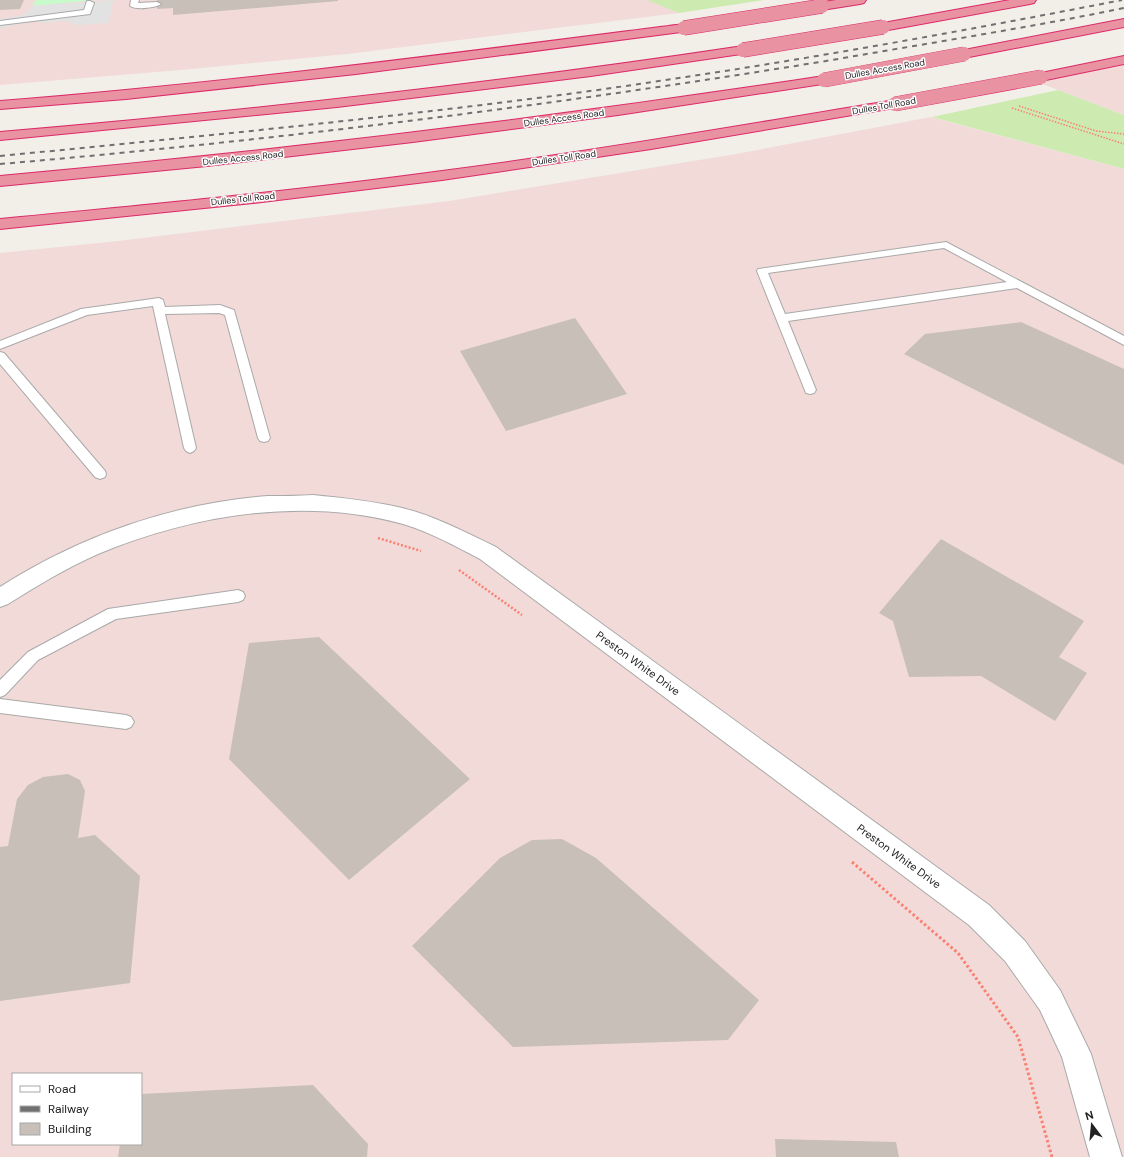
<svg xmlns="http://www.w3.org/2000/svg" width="1124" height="1157" viewBox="0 0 1124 1157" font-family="'DM Sans',sans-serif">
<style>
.commercial{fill:#f2dad9;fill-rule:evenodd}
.grass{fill:#cdebb0}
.park{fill:#c8facc}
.parking{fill:#e2e2e2}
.building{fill:#c7bfb8}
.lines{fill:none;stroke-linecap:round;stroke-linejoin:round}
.lane-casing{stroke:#a9a9a9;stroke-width:2}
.street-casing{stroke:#a9a9a9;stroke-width:2}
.highway-casing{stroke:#dc2a67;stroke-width:2}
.path-far2{stroke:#fa8072;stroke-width:1.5;stroke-dasharray:1.5 1.5;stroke-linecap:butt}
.path-far1{stroke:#fa8072;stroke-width:2.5;stroke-dasharray:2 2;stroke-linecap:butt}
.path{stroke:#fa8072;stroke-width:3;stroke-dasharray:2.5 2.5;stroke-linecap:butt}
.lane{fill:#fff;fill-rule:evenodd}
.street{fill:#fff;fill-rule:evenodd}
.highway{fill:#e892a2;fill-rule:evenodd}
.rail{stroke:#707070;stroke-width:2;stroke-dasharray:5 5;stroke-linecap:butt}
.highway-bridge-casing{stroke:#dc2a67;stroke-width:15;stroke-linecap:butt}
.highway-bridge{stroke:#e892a2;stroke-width:14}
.labels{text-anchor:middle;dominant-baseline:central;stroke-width:3;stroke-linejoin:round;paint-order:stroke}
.far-street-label{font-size:9px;fill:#222;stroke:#fff}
.street-label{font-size:11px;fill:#222;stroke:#fff}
</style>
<rect width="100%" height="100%" fill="#f2efe9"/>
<path class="commercial" d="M0 0H648L679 13 347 54 181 70 0 85Z
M1124 58V115L1029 79Z
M931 117 1124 169V1157H0V253L118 241 449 201 736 154ZM13 1074H141V1144H13Z"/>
<path class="grass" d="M647 0H764L679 13Z
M1058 90 1124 115V169L932 117Z"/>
<path class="park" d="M35 0H96L33 6Z"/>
<path class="parking" d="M113 0 109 23 77 25 65 21 40 23 36 21 0 28V19L24 15 33 6Z"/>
<path class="building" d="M0 0H24L20 9 0 10Z
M157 0H338V1L173 15V8L157 9Z
M575 318 627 394 506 431 460 351Z
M1021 322 1124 369V465L904 354 925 334Z
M941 539 1084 621 1059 657 1087 673 1055 721 981 676 909 677 893 621 879 613Z
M319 637 470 779 349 880 229 759 249 643Z
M68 774 80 780 85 791 78 838 95 835 140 876 130 983 0 1001V847L8 846 17 799 28 785 43 777Z
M562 839 596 858 759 1000 728 1040 513 1047 412 946 500 858 532 840Z
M313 1085 368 1144 367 1157H118L120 1144H141V1094Z
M775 1139 896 1142 899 1157H776Z"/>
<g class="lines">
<defs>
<path id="lane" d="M131 0H139L138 3 157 2 161 4C155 8 136 10 130 6Z
M87 1H90L94 3 90 14 0 25V21L84 10Z
M946 242 1124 336V345L1017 288 788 321 816 390 814 393 810 394 806 393 757 271 758 269ZM944 248 1007 282 785 314 768 273Z
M159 298 163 300 165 307 220 305 234 310 270 438 268 441 264 442 260 441 258 438 225 315 219 313 165 314 196 448 194 451 190 453 186 451 184 448 153 306 87 315 0 349V341L81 309Z
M0 352 4 353 105 471 106 474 105 477 100 479 95 477 0 364Z
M238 590 243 592 245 596 243 600 238 602 116 619 38 660 5 695 0 697V680L28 652 108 609Z
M0 699 126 715 131 717 134 722 131 727 126 729 0 713Z"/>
<path id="street" d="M313 495C343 498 373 501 402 508 435 516 465 532 496 547L989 905 1025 941 1060 990 1091 1054 1122 1157H1090L1062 1057 1040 1010 1005 961 969 925 480 559C455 546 430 532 403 524 303 496 192 515 98 554 66 568 37 586 8 604L0 607V587C80 536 173 503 268 496 283 496 298 496 313 495Z"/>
<path id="highway" d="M836 0H866L864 3 860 4 822 10 818 9 816 6 818 3Z
M1010 0H1036L1034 3 1030 4 883 31 878 30 877 27 878 24 883 23Z
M1124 19V27L964 58 959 57 957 54 959 51 964 50Z
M684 24 689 25 690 28 689 31 356 74 126 99 0 109V101C229 83 456 53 684 24Z
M743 46 748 47 750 50 748 53 591 76 337 107 0 140V132C248 111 497 83 743 46Z
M1124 56V64L1041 81 1036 80 1034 77 1036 74 1041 73Z
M824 76 829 77 831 80 829 83 618 115 413 142 207 166 0 186V176C276 151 550 118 824 76Z
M895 100 900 101 902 104 900 107 651 149 442 180 253 203 0 229V219C148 205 295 191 442 171 594 151 744 125 895 100Z"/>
</defs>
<use href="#lane" class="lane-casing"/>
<use href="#street" class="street-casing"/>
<use href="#highway" class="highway-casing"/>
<path class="path-far2" d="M1019 106 1096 131 1124 134
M1012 108 1124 144"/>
<path class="path-far1" d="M378 538 421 551
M459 570 522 615"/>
<path class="path" d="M852 862 958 953 1018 1037 1052 1157"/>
<use href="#lane" class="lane"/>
<use href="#street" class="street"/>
<use href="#highway" class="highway"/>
<path class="rail" d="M0 156C195 137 389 118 583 92 764 67 943 35 1122 0
M0 164C279 140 556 105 832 60 929 43 1027 28 1124 8"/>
<defs>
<path id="highway-bridge" d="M684 28 822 6
M743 50 883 27
M824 80 964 54
M895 104 1041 77"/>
</defs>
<use href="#highway-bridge" class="highway-bridge-casing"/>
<use href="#highway-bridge" class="highway-bridge"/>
</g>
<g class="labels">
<g class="far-street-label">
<text transform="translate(885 69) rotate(-10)">Dulles Access Road</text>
<text transform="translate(884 106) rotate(-10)">Dulles Toll Road</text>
<text transform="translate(564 118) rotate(-8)">Dulles Access Road</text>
<text transform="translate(243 158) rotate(-6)">Dulles Access Road</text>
<text transform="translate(564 158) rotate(-8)">Dulles Toll Road</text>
<text transform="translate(243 199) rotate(-6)">Dulles Toll Road</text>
</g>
<g class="street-label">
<text transform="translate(638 663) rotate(36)">Preston White Drive</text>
<text transform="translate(899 856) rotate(36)">Preston White Drive</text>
</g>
</g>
<rect x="12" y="1073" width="130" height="72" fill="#ffffff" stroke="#a7a7a7"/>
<rect x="20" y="1086" width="20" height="6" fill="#ffffff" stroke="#a7a7a7"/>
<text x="48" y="1093" font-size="12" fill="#222222">Road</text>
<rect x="20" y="1106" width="20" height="6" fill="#707070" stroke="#a7a7a7"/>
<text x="48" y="1113" font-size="12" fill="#222222">Railway</text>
<rect x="20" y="1123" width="20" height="12" fill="#c7bfb8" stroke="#a7a7a7"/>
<text x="48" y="1133" font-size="12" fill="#222222">Building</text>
<g transform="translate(1092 1125) rotate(344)" stroke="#ffffff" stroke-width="3" paint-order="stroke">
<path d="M0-3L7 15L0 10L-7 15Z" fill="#222222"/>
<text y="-6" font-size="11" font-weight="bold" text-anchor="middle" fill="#222222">N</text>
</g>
</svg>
